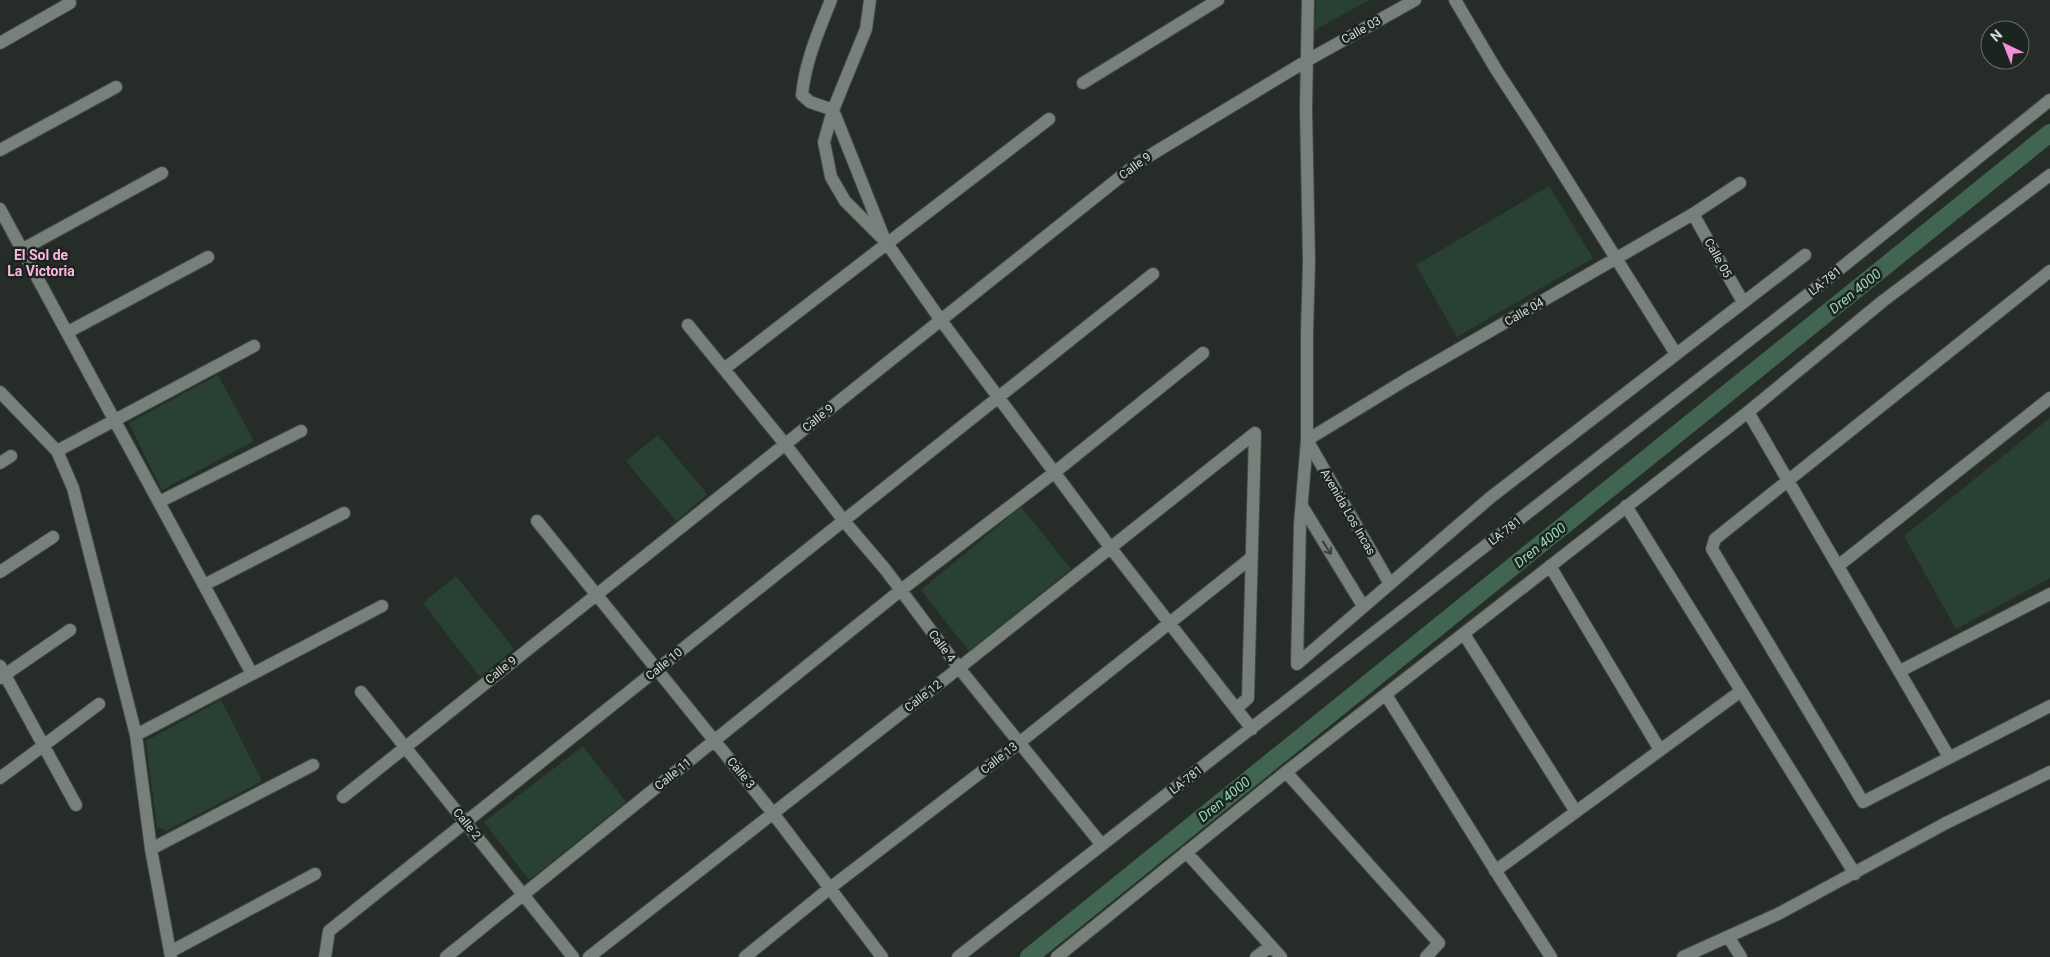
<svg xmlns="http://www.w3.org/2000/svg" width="2050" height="957" viewBox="0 0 2050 957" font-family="Roboto,sans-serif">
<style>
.green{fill:#294133}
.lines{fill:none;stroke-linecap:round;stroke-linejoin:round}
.canal{stroke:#416550;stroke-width:18}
.minor-casing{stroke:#424944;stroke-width:14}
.minor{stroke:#77807a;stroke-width:12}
.oneway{stroke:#37403a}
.labels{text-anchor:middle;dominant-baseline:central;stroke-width:5;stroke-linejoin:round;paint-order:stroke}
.street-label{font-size:12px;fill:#d5dad7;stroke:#1c241f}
.neighbourhood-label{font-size:14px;font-weight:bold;fill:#fdb6e4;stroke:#1c241f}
.water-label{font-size:14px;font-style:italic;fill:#99d8b3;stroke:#1c241f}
</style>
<rect width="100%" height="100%" fill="#262d29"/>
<path class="green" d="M1316 0H1369L1315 30Z
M1549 186 1593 258 1457 337 1416 265Z
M218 375 254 441 162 490 129 423Z
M2050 418V578L1956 629 1904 536Z
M658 435 707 494 676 521 626 461Z
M1021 507 1071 569 969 651 921 590Z
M456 576 514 649 480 677 423 603Z
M221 700 262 781 166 831 157 827 146 741Z
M583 746 626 802 529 880 484 822Z"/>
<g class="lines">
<path class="canal" d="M1029 957 2050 133"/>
<defs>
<path id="minor" d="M831 0C819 30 805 62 802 95L810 102 833 110 884 238
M870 0 866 29 833 110 824 142 831 177 845 201 886 242 940 319 1110 547 1252 729
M1455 0 1497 71 1535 129 1676 354
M0 43 70 3
M1083 83 1218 0
M0 150 116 87
M0 209 252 674
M1693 214 1743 302
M23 249 162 173
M2050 271 1715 539 1712 549 1863 802 2050 706
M688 325 785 444 844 521 885 569 959 668 1102 845
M68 332 208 257
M724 369 1049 119
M0 392 57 451 73 488 136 735 151 849 171 957
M1748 412 1949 757
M57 451 254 346
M0 463 11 456
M159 502 301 431
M1302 506 1363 606
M1626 506 1855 874
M537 521 772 812 882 957
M1550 566 1660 750
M1838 566 2050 398
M0 572 53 537
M1390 584 1307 440 1407 379 1693 214 1740 183
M204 585 344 513
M1464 634 1576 812
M1297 664 1300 524 1307 440V333L1309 261 1306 109 1308 0
M1297 664 1491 497 1805 255
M0 666 76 805
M1900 671 2050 594
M0 678 70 630
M361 692 573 957
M1386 695 1502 881 1551 957
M1236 709 1248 698 1255 433
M136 735 382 606
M1286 772 1439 943 1426 957
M0 778 99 704
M343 797 1139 162 1308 60 1415 0
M151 849 313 765
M1186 852 1281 957
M1495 871 1741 691
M1729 938 1741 957
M170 952 315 874
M325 957 329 931 1153 274
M446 957 901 590 1055 472 1203 353
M589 957 959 668 1255 433
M745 957 830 888 1019 743 1251 558
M958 957 1811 292 2050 100
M1057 957 1286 772 1748 412 1883 301 2050 175
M1256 957 1271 946
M1683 957 1778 914 1946 823 2050 772"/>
</defs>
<use href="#minor" class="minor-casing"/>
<use href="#minor" class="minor"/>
</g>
<defs><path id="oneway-shaft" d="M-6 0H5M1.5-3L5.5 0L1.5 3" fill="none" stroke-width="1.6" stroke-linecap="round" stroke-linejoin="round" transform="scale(1.25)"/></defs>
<use class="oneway" href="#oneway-shaft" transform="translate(1327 548) rotate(58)"/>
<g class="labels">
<g class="street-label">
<text transform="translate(1361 30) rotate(-29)">Calle 03</text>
<text transform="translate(1135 166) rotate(-36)">Calle 9</text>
<text transform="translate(1718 258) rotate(61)">Calle 05</text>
<text transform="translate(1825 281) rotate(-39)">LA-781</text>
<text transform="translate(1524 312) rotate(-30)">Calle 04</text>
<text transform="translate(818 418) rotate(-39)">Calle 9</text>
<text transform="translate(1348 512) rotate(60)">Avenida Los Incas</text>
<text transform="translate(1505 531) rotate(-38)">LA-781</text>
<text transform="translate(942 646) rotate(53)">Calle 4</text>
<text transform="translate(664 664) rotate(-39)">Calle 10</text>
<text transform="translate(501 670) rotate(-39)">Calle 9</text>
<text transform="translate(923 696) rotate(-38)">Calle 12</text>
<text transform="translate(999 758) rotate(-38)">Calle 13</text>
<text transform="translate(741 773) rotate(51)">Calle 3</text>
<text transform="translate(673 774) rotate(-39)">Calle 11</text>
<text transform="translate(1186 780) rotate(-38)">LA-781</text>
<text transform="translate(467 824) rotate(51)">Calle 2</text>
</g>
<g class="neighbourhood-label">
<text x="41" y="255">El Sol de<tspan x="41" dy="16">La Victoria</tspan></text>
</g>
<g class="water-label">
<text transform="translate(1855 291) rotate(-39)">Dren 4000</text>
<text transform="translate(1540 545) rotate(-39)">Dren 4000</text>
<text transform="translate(1224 799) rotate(-39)">Dren 4000</text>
</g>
</g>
<g transform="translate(2005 45) rotate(317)"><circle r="24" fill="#1c241f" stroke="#666d69"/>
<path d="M0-4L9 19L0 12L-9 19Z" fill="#f491d4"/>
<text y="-8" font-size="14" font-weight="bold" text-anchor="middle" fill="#d5dad7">N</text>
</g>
</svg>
